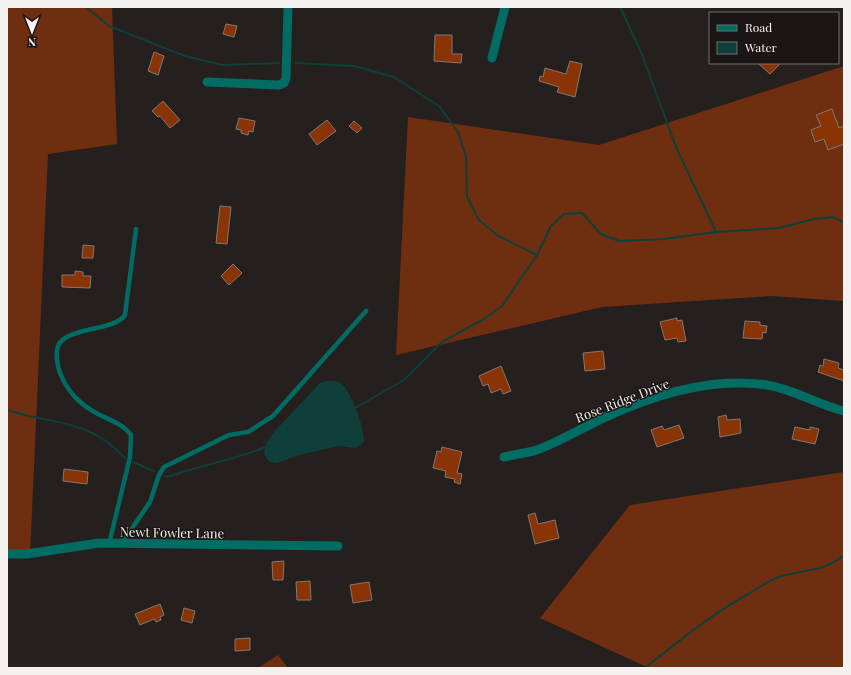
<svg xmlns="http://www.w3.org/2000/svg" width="851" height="675" viewBox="0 0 851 675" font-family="'Playfair Display',serif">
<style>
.forest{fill:#702e10}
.water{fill:#0f3f3a}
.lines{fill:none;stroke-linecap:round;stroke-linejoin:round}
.stream{stroke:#0f3f3a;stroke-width:2}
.building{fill:#8a3406;stroke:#7f7976}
.service{stroke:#006c63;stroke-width:4.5}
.minor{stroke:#006c63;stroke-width:9}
.labels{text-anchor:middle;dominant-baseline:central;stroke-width:3;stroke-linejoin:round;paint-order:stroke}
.street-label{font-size:13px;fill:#f4f1ef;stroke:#1b1614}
</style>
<rect width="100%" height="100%" fill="#25201e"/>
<path class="forest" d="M7 7H112L117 144 48 154 30 556H7Z
M844 66V301L771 296 602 307 396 355 408 117 599 145Z
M844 472V668H649L540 618 630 505Z
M278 655 288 668H258Z"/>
<path class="water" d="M326 381C330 381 335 380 339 382 352 390 364 427 364 442L355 448 339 446 299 455 277 463 270 462 266 458 264 452 267 442 274 432 320 383Z"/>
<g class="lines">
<path class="stream" d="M86 7 109 26 185 56 222 65 279 63
M620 7 641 52 676 147 716 232
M296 63 354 66 394 77 439 106 458 132 466 157 467 197 479 220 497 235 537 255
M355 408 404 380 442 342 484 319 502 306 537 255 551 226 564 214 582 213 601 234 619 241 664 239 716 232 779 228 814 219 834 217 844 223
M7 410C53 425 88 418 125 458
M133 462 154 471
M165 476 168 477C200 465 234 460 266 447
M645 668C680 640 713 613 752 592 760 587 769 580 779 577 803 569 822 573 844 555"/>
</g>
<path class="building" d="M226 24 237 26 234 37 223 34Z
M435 35H452V54H462L461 63 434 61Z
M154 52 164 56 158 75 148 71Z
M570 61 582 64 575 97 557 92 559 87 539 81 540 76 543 77 545 68 566 74Z
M758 63H781L770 74Z
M163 101 180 120 170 128 160 116 158 117 152 111Z
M832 109 839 128 844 126V144L828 150 824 139 815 142 811 130 821 126 816 115Z
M239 118 255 121 253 132 249 131 248 135 241 133V130L236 129Z
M327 120 336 131 317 145 309 134Z
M354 121 362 128 357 133 349 126Z
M220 206 231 207 227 244 216 243Z
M83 245 94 246 93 258H82Z
M233 264 242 273 229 285 221 276Z
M75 271 83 272V276H91L90 288 62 287V275H75Z
M677 318V321L682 320 686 341 678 342 677 338 665 340 660 322Z
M745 321 760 322V325L767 326 766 333 763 332 762 339 743 338Z
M603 351 605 369 585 371 583 353Z
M824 359 839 363 838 368 844 370V381L818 372 820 365 823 366Z
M501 366 511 391 503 394 501 389 491 393 488 384 483 386 479 376Z
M726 415 727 420 740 419 741 433 720 437 718 417Z
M679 425 684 438 657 447 651 430 662 426 664 430Z
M795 427 810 430V427L819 429 815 444 792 439Z
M442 447 462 452 457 473 462 474 460 484 454 482 455 479 445 477 446 471 433 468 437 451 441 452Z
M64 469 88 472 87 484 63 481Z
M535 513 538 524 555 520 559 538 535 544 528 515Z
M284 561 283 580H273L272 562Z
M310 581 311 600H297L296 582Z
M369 582 372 600 353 603 350 585Z
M160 604 164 615 160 617 161 620 156 622 154 619 140 625 135 614Z
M184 608 195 611 192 623 181 620Z
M250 638V650L235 651V639Z"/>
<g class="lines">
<path class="service" d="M122 543 150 502 159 475 164 467 229 435 248 432 273 416 366 311
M109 544 130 457 131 435C123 424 110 420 98 414 79 404 68 392 60 373 57 364 55 355 58 346 65 327 115 331 125 315L136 229"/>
<path class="minor" d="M492 58 505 7
M207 82 279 85 284 83 286 78 288 7
M504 457C514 455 524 453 534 451 558 443 585 426 608 416 656 394 714 377 767 385 796 390 816 404 844 411
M7 554H27L99 543 338 546"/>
</g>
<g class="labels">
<g class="street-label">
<text transform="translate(622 400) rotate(-21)">Rose Ridge Drive</text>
<text transform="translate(172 532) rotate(1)">Newt Fowler Lane</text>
</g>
</g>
<rect width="851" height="675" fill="none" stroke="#f4f1ef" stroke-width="16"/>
<rect x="709" y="12" width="130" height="52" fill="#1b1614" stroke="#726e6c"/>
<rect x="717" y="25" width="20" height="6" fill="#006c63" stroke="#726e6c"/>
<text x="745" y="32" font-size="12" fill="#f4f1ef">Road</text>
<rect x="717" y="42" width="20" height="12" fill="#0f3f3a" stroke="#726e6c"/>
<text x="745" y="52" font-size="12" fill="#f4f1ef">Water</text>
<g transform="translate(32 32) rotate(180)" stroke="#1b1614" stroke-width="3" paint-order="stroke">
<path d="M0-3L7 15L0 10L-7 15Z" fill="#f4f1ef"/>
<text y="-6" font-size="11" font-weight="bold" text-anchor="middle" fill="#f4f1ef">N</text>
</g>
</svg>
